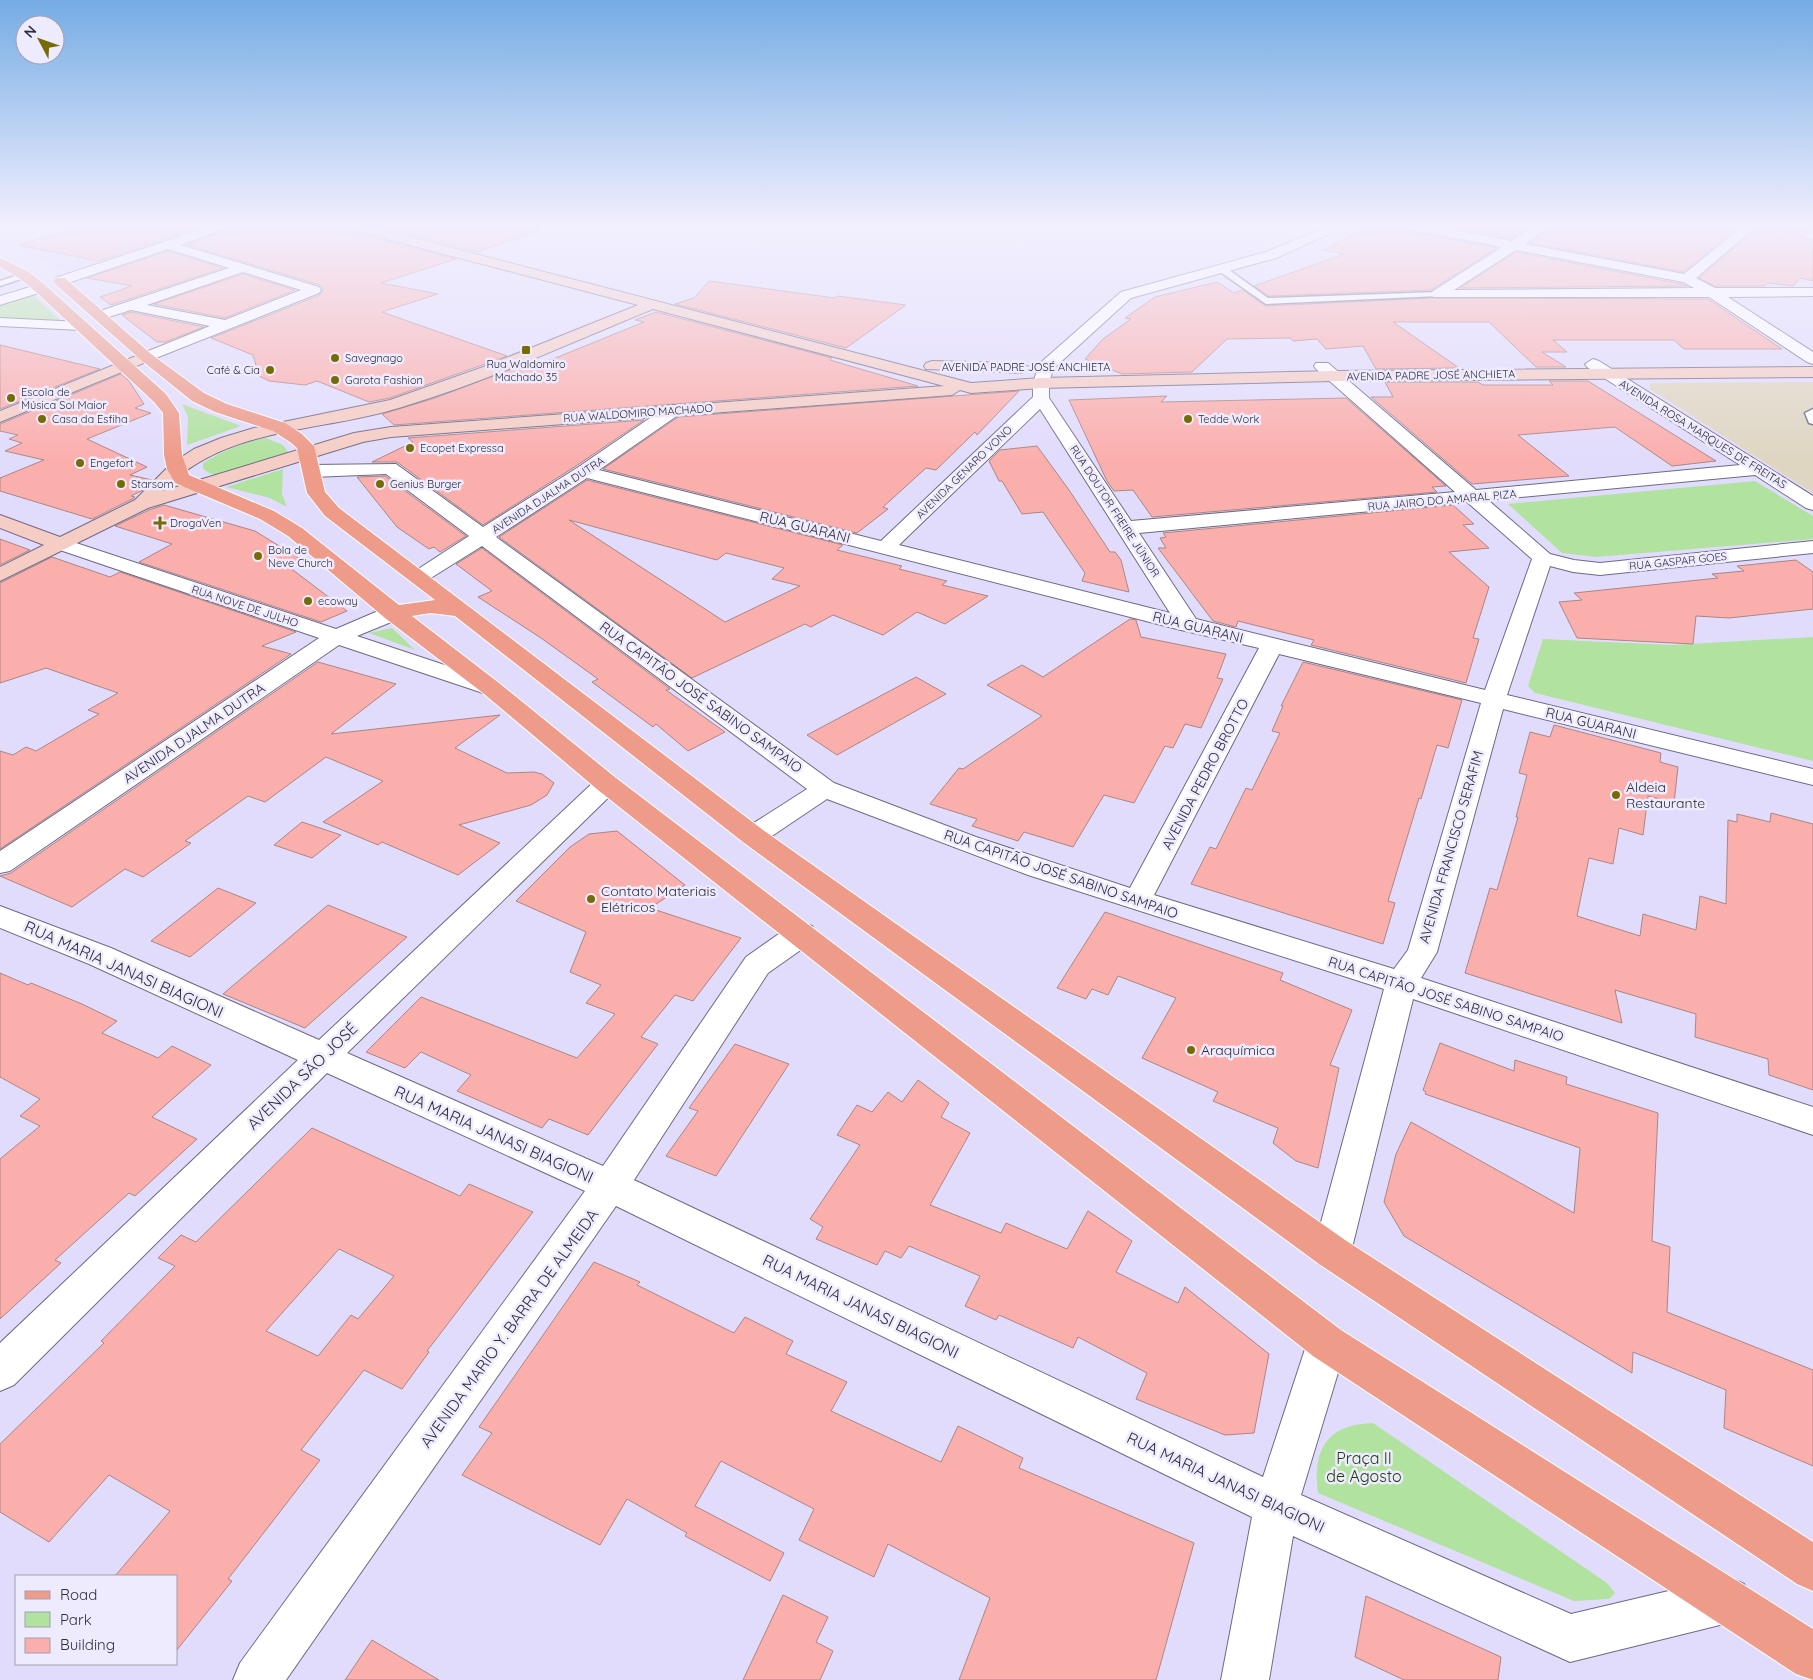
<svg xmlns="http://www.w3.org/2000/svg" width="1813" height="1680" viewBox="0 0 1813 1680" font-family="Quicksand,sans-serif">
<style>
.built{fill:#d9d1f8}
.industrial{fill:#dfd6c1}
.green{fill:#b1e2a0}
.building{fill:#fbafad;stroke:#aa8685;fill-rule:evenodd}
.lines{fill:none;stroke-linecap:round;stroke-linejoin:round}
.lane-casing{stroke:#6f6985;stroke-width:3}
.street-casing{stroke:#6f6985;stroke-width:2}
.secondary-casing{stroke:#6f6985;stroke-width:2}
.primary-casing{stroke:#fff;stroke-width:2}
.lane{fill:#fff;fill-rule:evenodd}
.street{fill:#fff;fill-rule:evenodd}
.secondary{fill:#f6cdc4;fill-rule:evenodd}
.primary{fill:#ee9b89;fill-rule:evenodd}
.poi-dot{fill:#766c07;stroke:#efebfe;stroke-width:2}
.labels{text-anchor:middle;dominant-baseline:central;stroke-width:5;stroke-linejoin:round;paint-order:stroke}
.far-poi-label{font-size:11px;fill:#2f2c38;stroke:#efebfe;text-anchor:start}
.far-street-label{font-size:11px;fill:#2f2c38;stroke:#efebfe}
.street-label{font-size:14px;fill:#2f2c38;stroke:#efebfe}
.poi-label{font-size:14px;fill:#2f2c38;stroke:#efebfe;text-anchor:start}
.near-street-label{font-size:16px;fill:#2f2c38;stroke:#efebfe}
.near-park-label{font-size:16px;fill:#1b3d0d;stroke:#efebfe}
</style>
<rect width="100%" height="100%" fill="#e2dcfc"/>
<path class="built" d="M85 225H159L191 231 65 272 18 245Z"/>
<path class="industrial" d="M1813 382V493L1650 389V383Z"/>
<path class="green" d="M34 296 62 322 0 320V305L21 298Z
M182 404 241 426 187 445 188 417Z
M266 438 283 445 288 452 280 457 219 475 211 474 203 469V463C222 451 244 442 266 438Z
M283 469 282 494 287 507 270 498 226 487Z
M1755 481 1813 516V539L1596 557 1562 553 1508 504Z
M392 628 415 650 369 633Z
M1813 637V761L1535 693 1528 686 1543 639 1672 645Z
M1373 1423 1607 1583 1615 1593 1609 1599 1574 1601 1318 1493C1312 1450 1327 1424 1373 1423Z"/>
<path class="building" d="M85 225H209L99 261 18 245Z
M236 225H341L345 230 456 259 381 283 438 294 382 312 507 356 390 398 369 402 317 381 305 385 269 381 259 376 253 355 211 338 320 295 323 289 320 285 187 245Z
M372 225H538V231L477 252Z
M1373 225H1400L1408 231 1497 248 1431 290 1269 296 1254 286 1344 254 1323 250Z
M1439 225H1532L1511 239Z
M1553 225H1741L1683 272 1530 243Z
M1760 225H1813V228L1802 238 1813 240V281L1801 278 1793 286 1768 283 1765 286H1715L1699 278Z
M168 251 223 268 111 305 100 297 132 286 87 278Z
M1516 252 1682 284 1687 286 1460 288Z
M243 274 295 290 225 318 154 304Z
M709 281 835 298 837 296 906 305 846 348 675 304 694 298Z
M1217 282 1234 293 1242 290 1266 306 1432 298 1708 299 1782 349H1684L1674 340H1553L1567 352H1542L1566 367H1536L1489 322H1393L1459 368 1376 369 1363 346 1326 349 1317 339 1293 341 1290 338 1227 339 1192 372 1122 374 1085 359 1103 339 1131 319 1125 318 1155 297Z
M131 312 204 327 165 342H157L122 315Z
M656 312 832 358 830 360 918 386 394 425 382 414 435 398 528 363 534 365 558 357 644 322 635 320Z
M0 345 100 369 0 409Z
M121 374 129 381 144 404 135 408 151 413 87 439 147 467 130 475 152 480 143 490 131 496 135 497 134 498 92 519 0 491V478L44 460 5 451 22 443 9 439 18 435 0 431V424Z
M1549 381H1588L1716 461 1672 466 1615 427 1518 435 1569 476 1472 484 1371 397H1393L1385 382H1478L1483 385H1553Z
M1019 391 977 435 975 432 936 470 926 468 883 507 888 509 857 533 603 469 678 417Z
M1167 396 1161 402 1346 398 1446 486 1432 487 1437 492 1152 517 1133 490 1114 491 1107 481 1069 400Z
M644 420 576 466 483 525 397 462H372L413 442 408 438Z
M1037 446 1069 490 1110 552H1115L1121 560 1129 592 1082 581 1085 573 1043 512 1022 514 1002 481H999L989 461 1000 450Z
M385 476 466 536 440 552 434 547 429 549 397 527 357 477Z
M587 480 843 545 837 550 902 566 899 569 947 581 942 585 988 596 945 624 917 612 883 635 833 615 811 627 805 624 692 678 499 537ZM569 520 717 560 726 553 784 568 772 579 800 586 725 622Z
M164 505 255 531 302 560 289 567 347 611 321 622 139 562 172 544 115 526 149 510Z
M1453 505 1474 524 1463 525 1489 548 1449 552 1489 587 1473 638 1479 639 1466 683 1311 645 1314 640 1238 621 1236 627 1213 621 1158 548H1166L1160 538 1166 537 1163 533Z
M0 539 30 550 0 565Z
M482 548 670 689 666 690 725 732 688 751 656 724 653 727 592 682 598 679 541 638 478 597 492 591 456 564Z
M52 557 110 577 120 572 296 632 262 646 291 654 0 849V751L13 755 26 747 36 751 99 714 88 710 118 693 46 668 0 683V583Z
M1796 560 1813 572V609L1729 618 1696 616 1693 644 1577 638 1559 602 1582 600 1574 593 1718 578 1712 574 1744 571 1737 566Z
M1130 619 1136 620 1141 637 1226 654 1217 678 1223 679 1201 728 1185 724 1173 748 1165 746 1134 803 1104 795 1073 847 1024 832 1018 841 972 826 977 819 930 804 959 768 963 769 1042 716 987 685 1022 665 1043 677Z
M318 662 396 684 331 734 500 715 455 748 507 773 534 772 542 774 554 783 547 795 531 805 459 825 500 843 458 875 382 842 378 845 323 822 383 781 326 757 265 802 248 796 185 841 191 843 143 877 125 869 72 907 0 876 11 873Z
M1303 662 1462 700 1448 748 1437 745 1421 799 1419 798 1388 901 1395 903 1383 944 1191 884 1210 847 1216 849 1246 788 1252 790 1280 733 1272 731 1283 706H1281Z
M916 677 946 694 837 755 807 735Z
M1554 725 1661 753 1660 762 1678 767 1674 803 1648 796 1643 835 1619 828 1613 864 1589 858 1577 916 1640 936 1643 914 1696 930 1700 896 1726 904 1728 820 1737 822V814L1770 822 1771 813 1813 824V1090L1769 1075 1768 1059 1695 1037 1696 1014 1615 990 1622 1023 1465 973 1490 888 1497 890 1518 817H1516L1527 775 1519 773 1530 732 1550 737Z
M302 822 341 835 312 858 274 845Z
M617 831 685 885 650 908 741 938 693 1001 675 995 641 1037 658 1044 588 1135 549 1119 542 1128 457 1091 471 1075 421 1052 405 1068 366 1052 421 997 577 1058 615 1014 586 1003 601 985 570 972 586 932 516 901 570 847 589 834Z
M218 888 256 903 190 957 151 941Z
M328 905 407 937 305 1028 223 994Z
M1105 912 1283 973 1280 980 1352 1010 1330 1065 1339 1068 1318 1168 1296 1161 1273 1143 1278 1128 1213 1101 1218 1092 1142 1058 1176 998 1118 976 1108 995 1092 989 1086 999 1057 988Z
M0 973 28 985 31 983 82 1004 117 1021 102 1033 158 1058 172 1046 211 1065 152 1117 197 1139 135 1196 129 1193 55 1260 61 1263 0 1319V1159L40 1126 20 1116 40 1099 0 1077Z
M1440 1043 1514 1071 1515 1060 1567 1077 1566 1084 1658 1113 1652 1241 1670 1247 1667 1312 1813 1370V1466L1724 1428 1726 1390 1633 1352 1632 1373 1404 1236 1384 1202 1396 1154 1411 1122 1574 1213 1580 1148 1425 1094 1426 1092 1423 1090Z
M735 1044 789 1064 716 1176 666 1156 698 1111 689 1108Z
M918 1080 949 1103 941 1117 970 1133 930 1205 1001 1233 1006 1223 1067 1249 1088 1211 1132 1241 1116 1272 1178 1303 1185 1287 1269 1354 1254 1433 1225 1435 1136 1399 1147 1373 1078 1337 1073 1348 999 1315 996 1320 965 1306 980 1276 909 1246 901 1258 885 1251 877 1265 816 1239 823 1227 810 1219 860 1145 837 1135 857 1105 872 1112 888 1092 902 1102Z
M312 1128 460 1196 469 1184 533 1212 427 1351 429 1352 402 1389 364 1370 301 1450 320 1460 228 1579 232 1581 176 1651V1576H115L170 1511 109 1475 49 1542 0 1512V1444L104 1343 101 1341 175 1266 158 1258 181 1235 196 1242ZM339 1249 394 1276 358 1319 351 1315 318 1356 266 1331Z
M594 1262 640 1282 637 1285 734 1333 745 1317 793 1341 786 1354 847 1382 831 1411 941 1462 958 1426 1023 1458 1019 1468 1194 1543 1156 1680H959L990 1598 888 1544 874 1577 799 1540 814 1509 721 1461 695 1506 784 1553 770 1581 685 1536 687 1533 627 1499 600 1545 462 1475 492 1433 479 1427Z
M783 1595 828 1617 816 1642 833 1651 820 1680H743Z
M1366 1596 1501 1657 1498 1680H1404L1355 1657Z
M372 1640 439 1680H345Z"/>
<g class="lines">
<defs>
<path id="lane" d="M1219 267H1225L1268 298 1438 292 1442 294 1438 296 1266 304 1219 271Z
M24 273H27V277L0 286V281Z
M1813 409V424L1809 423 1805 413Z"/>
<path id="street" d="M0 225H7L0 229Z
M215 225H234L181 245 319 287 321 290 319 293 146 362 141 360 138 357 141 354 210 326 131 310 99 320 92 316 94 313 229 268 168 249 65 284 60 285 53 281 55 278ZM243 272 301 290 225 320 147 305Z
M1332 225H1349L1276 258 1131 298 1053 369 1049 383V398L1131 521 1455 492 1316 369 1314 366 1316 363H1328L1476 490 1740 465 1587 367 1585 364 1593 359 1599 361 1813 496V510L1806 508 1755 475 1488 500 1550 554 1574 560 1600 563 1813 541V553L1600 575 1573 572 1550 566 1507 695 1813 769V785L1503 709 1437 952 1421 978 1813 1107V1135L1413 999 1351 1252 1345 1264 1332 1269 1319 1264 1313 1252 1384 989 1028 875 827 799 763 842 753 845 743 842 739 836 743 830 807 789 482 546 426 581 419 583 412 581 409 577 412 573 469 536 386 474 312 477 306 475 303 471 306 467 312 465 396 464 483 527 577 468 669 405H681L683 409 681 413 599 470 881 541 1033 397V383L1039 364 1121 292 1266 252ZM1040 409 1170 613 899 545ZM587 478 1181 630 1259 648 1130 888 976 837 834 783 496 537ZM1467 502 1532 559 1485 690 1196 619 1139 533ZM1279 654 1481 703 1408 950 1394 969 1154 895Z
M1402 225H1428L1511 241 1536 225H1551L1525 244 1684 274 1744 225H1758L1696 278 1715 288H1813V296L1728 297 1813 352V364L1807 362 1709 297H1433L1431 294 1433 291 1502 247 1408 229ZM1516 250 1683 282 1694 288 1454 290Z
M40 284 45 285 47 288 45 291 0 305V296Z
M0 318 81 322 88 326 81 330 0 326Z
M61 538 336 629 385 608 393 606 401 608 404 613 401 618 357 636 499 683 503 688 499 693 491 695 483 693 339 645 10 871 0 873V851L319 638 54 548 51 544 54 540Z
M607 776 616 778 620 784 616 790 347 1053 603 1166 746 957 790 926 801 923 812 926 816 934 812 942 768 973 634 1180 1263 1477 1307 1343 1313 1330 1327 1324 1341 1330 1347 1343 1301 1495 1571 1614 1728 1577 1744 1584 1751 1600 1744 1616 1728 1623 1570 1662 1293 1536 1269 1680H1221L1252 1517 616 1206 286 1680H233L240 1663 585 1191 327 1073 14 1385 0 1391V1343L298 1060 89 964 0 928V906L111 948 319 1040 598 778Z"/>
<path id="secondary" d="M343 225H364L971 383 1041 378 1333 371 1813 367V377L1333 381 1041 388 971 393 960 390 952 395 391 437 363 442 148 508 0 581V567L44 545 0 528V515L60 537 135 500 171 464 194 449 221 438 254 428 390 400 486 366 638 305 345 228ZM653 309 944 386 391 427 354 433 163 491C225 425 322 433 402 407 488 381 570 343 653 309Z
M146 352 151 354 154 357 151 360 0 422V411Z
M932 361 1022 363 1030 368 1022 373 926 369 924 366 926 363Z"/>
<path id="primary" d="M0 258 29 272 45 285 166 394 179 413 182 455 189 475 274 511 302 528 399 605 435 600 325 516 307 493 297 448 290 442 273 431 215 412 192 401 141 360 55 284 53 281 55 278H65L151 354 204 393 227 404 285 423 302 434 314 446 325 492 339 508 763 830 1345 1240 1813 1542V1591L1797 1584 1319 1264 743 842 455 616 431 613 412 616 499 683 616 778 1341 1330 1813 1629V1680L1796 1674 1313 1356 598 790 483 693 385 618 288 536 260 519 175 483 167 469 164 455 163 413 154 402 35 291 19 278 0 267Z"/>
</defs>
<use href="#lane" class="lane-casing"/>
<use href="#street" class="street-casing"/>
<use href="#secondary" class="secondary-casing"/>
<use href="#primary" class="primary-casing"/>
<use href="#lane" class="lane"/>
<use href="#street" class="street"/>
<use href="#secondary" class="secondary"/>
<use href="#primary" class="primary"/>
</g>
<linearGradient id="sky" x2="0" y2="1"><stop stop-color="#75ace5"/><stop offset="0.49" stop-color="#f2effe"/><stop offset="1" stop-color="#f2effe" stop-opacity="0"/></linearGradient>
<rect width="1813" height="460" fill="url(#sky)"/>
<g class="poi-dot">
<rect x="521" y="345" width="10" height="10" rx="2.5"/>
<circle cx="335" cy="358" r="5"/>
<circle cx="270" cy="370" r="5"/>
<circle cx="335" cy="380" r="5"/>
<circle cx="11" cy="398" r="5"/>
<circle cx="42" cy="419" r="5"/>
<circle cx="1188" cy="419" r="5"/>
<circle cx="410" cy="448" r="5"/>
<circle cx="80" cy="463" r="5"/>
<circle cx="121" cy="484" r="5"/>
<circle cx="380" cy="484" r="5"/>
<path d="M157.5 515.5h5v5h5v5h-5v5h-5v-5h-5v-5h5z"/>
<circle cx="258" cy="556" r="5"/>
<circle cx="308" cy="601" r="5"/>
<circle cx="1616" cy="795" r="5"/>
<circle cx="591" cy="899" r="5"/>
<circle cx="1191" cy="1050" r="5"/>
</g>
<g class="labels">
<g class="far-poi-label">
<text x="345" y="358">Savegnago</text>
<text x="526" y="364" text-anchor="middle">Rua Waldomiro<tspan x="526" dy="13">Machado 35</tspan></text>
<text x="260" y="370" text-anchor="end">Café &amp; Cia</text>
<text x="345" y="380">Garota Fashion</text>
<text x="21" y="392">Escola de<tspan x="21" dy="13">Música Sol Maior</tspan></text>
<text x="52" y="419">Casa da Esfiha</text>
<text x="1198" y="419">Tedde Work</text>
<text x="420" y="448">Ecopet Expressa</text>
<text x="90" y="463">Engefort</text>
<text x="131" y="484">Starsom</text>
<text x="390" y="484">Genius Burger</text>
<text x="170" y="523">DrogaVen</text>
<text x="268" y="550">Bola de<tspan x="268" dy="13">Neve Church</tspan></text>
<text x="318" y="601">ecoway</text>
</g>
<g class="far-street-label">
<text x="1026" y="367">AVENIDA PADRE JOSÉ ANCHIETA</text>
<text transform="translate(1431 375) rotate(-1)">AVENIDA PADRE JOSÉ ANCHIETA</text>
<text transform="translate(638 413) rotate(-4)">RUA WALDOMIRO MACHADO</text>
<text transform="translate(1703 434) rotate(32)">AVENIDA ROSA MARQUES DE FREITAS</text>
<text transform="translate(964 472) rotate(-44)">AVENIDA GENARO VONO</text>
<text transform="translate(548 495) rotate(-33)">AVENIDA DJALMA DUTRA</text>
<text transform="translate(1442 500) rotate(-5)">RUA JAIRO DO AMARAL PIZA</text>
<text transform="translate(1115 511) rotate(57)">RUA DOUTOR FREIRE JÚNIOR</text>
<text transform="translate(1678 561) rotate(-6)">RUA GASPAR GOES</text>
<text transform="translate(245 606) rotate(18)">RUA NOVE DE JULHO</text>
</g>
<g class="street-label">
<text transform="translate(805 527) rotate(14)">RUA GUARANI</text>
<text transform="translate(1198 627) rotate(14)">RUA GUARANI</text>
<text transform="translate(701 697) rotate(36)">RUA CAPITÃO JOSÉ SABINO SAMPAIO</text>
<text transform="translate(1591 723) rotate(14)">RUA GUARANI</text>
<text transform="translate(194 733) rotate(-34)">AVENIDA DJALMA DUTRA</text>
<text transform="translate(1205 774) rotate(-62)">AVENIDA PEDRO BROTTO</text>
<text transform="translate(1451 847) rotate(-74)">AVENIDA FRANCISCO SERAFIM</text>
<text transform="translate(1061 874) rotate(19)">RUA CAPITÃO JOSÉ SABINO SAMPAIO</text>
<text transform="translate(1446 999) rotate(18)">RUA CAPITÃO JOSÉ SABINO SAMPAIO</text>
</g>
<g class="poi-label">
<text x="1626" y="787">Aldeia<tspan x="1626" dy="16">Restaurante</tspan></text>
<text x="601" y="891">Contato Materiais<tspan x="601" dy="16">Elétricos</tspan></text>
<text x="1201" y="1050">Araquímica</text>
</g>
<g class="near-street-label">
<text transform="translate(124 969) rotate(24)">RUA MARIA JANASI BIAGIONI</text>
<text transform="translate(302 1076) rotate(-44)">AVENIDA SÃO JOSÉ</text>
<text transform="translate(494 1134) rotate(24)">RUA MARIA JANASI BIAGIONI</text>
<text transform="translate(861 1306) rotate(26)">RUA MARIA JANASI BIAGIONI</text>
<text transform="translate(509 1328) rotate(-54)">AVENIDA MARIO Y. BARRA DE ALMEIDA</text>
<text transform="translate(1226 1482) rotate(25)">RUA MARIA JANASI BIAGIONI</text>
</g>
<g class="near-park-label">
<text x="1364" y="1458">Praça II<tspan x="1364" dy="18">de Agosto</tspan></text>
</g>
</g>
<rect x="15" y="1575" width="162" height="90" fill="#efebfe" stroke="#a29faf"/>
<rect x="25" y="1591" width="25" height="8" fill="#ee9b89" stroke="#a29faf"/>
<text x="60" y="1600" font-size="15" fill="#2f2c38">Road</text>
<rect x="25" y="1612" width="25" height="15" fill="#b1e2a0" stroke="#a29faf"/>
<text x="60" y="1625" font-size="15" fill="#2f2c38">Park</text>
<rect x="25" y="1638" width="25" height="15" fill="#fbafad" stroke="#a29faf"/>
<text x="60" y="1650" font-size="15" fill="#2f2c38">Building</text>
<g transform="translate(40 40) rotate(311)"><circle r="24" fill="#efebfe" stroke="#a29faf"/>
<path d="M0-4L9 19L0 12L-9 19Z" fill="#766c07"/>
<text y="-8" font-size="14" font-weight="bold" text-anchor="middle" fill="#2f2c38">N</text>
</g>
</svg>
